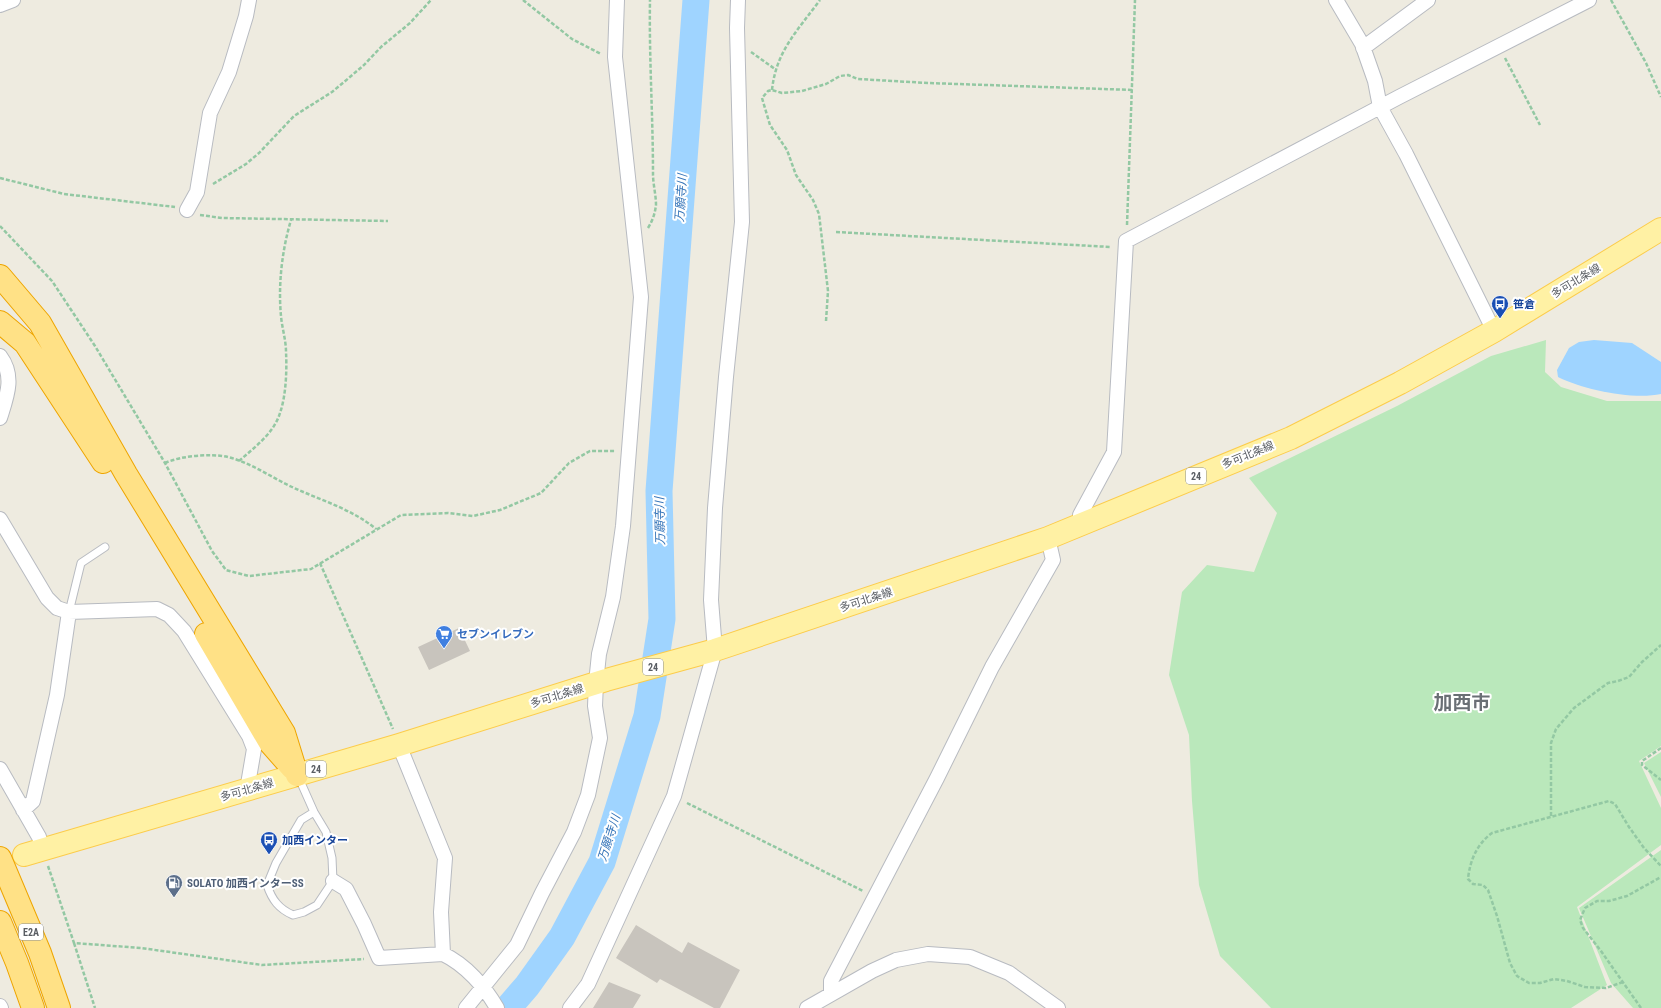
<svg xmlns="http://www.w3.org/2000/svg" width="1661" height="1008" viewBox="0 0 1661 1008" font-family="'Roboto Condensed','Noto Sans JP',sans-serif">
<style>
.green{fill:#bae8bb}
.water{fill:#9fd4ff}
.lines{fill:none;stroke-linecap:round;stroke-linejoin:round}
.river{stroke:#9fd4ff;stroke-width:27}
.building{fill:#c8c4bd}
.lane-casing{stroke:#b8bbc1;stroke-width:9}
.street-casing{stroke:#b8bbc1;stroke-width:16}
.primary-casing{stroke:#fccc4b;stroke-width:24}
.highway-casing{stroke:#eea500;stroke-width:24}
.path{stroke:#93c8a3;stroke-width:2.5;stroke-dasharray:4 2;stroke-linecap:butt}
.lane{stroke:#fff;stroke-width:7}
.street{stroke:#fff;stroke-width:14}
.primary{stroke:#fff1a4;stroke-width:22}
.highway{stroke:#ffe186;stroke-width:22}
.labels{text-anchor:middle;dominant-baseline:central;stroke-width:4;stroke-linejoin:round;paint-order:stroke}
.shield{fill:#fff;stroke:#8b8e92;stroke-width:1}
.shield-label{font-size:10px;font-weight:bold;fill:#595d63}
.street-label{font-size:11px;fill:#595d63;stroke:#fff}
.transit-label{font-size:11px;font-weight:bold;fill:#164399;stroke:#fff;text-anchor:start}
.shop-label{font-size:11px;font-weight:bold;fill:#366cbe;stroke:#fff;text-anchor:start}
.service-label{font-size:11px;font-weight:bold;fill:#4e5e75;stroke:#fff;text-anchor:start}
.water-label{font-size:12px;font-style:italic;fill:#3574b8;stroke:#fff}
.town-label{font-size:19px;font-weight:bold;fill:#6a6f75;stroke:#fff}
</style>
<rect width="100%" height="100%" fill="#eeebe0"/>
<path class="green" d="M1546 340 1545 372 1561 387 1607 401H1661V746L1639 761 1661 808V845L1577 907 1607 985 1571 1008H1271L1220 956 1199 885 1192 801 1189 735 1169 675 1182 592 1207 565 1254 572 1277 513 1249 478 1397 406 1491 356Z
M1661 752V797L1644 763Z
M1661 850V1008H1633L1611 983 1579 908Z"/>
<path class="water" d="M1594 340 1632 343 1661 362V394C1633 400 1584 390 1558 377L1557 370 1569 348 1579 342Z"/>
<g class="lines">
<path class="river" d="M508 1008 527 986 562 937 602 862 647 716 662 619 659 491 696 0"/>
</g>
<path class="building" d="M459 628 470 651 429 670 418 647Z
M636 925 682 953 688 942 740 970 720 1008H714L660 979 657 983 616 958Z
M609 982 641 995 633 1008H593Z"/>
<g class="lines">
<defs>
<path id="lane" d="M69 612 81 563 105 547
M298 776 314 812 326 832 332 858 333 881 317 905 304 912 293 915C279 909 272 900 267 885L276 863 301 820 314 812"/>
<path id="street" d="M1336 0 1362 44 1375 81 1380 107 1406 154 1494 331
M0 5 13 0
M1363 48 1428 0
M187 210 197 192 210 113 229 72 246 16 249 0
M0 356C15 376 7 396 0 418
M0 519 47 598 57 608 69 612 157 609 169 615 184 631 249 736 254 749 247 790
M1080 524V515L1114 452 1126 241 1399 97 1589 0
M399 745 445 858 441 912 443 954
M0 769 39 837 43 850
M23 810 33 801 57 695 69 612
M333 881 346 889 364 924 379 958 443 954C466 965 485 987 497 1008
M831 994V981L937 778 992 667 1053 560 1048 538
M0 1006 1 1008
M466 1008 517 945 542 893 574 832 588 795 600 738 595 706 596 683 599 654 613 597 623 526 641 297 615 57 617 0
M570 1008 588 984 674 796 715 650 711 600 715 508 726 377 742 222 737 28 738 0
M807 1008 872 971 896 960 928 954 970 957 1009 973 1058 1008"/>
<path id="primary" d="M24 855 399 745 606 680 715 650 1048 538 1291 438 1400 383 1494 331 1661 229"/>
<path id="highway" d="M0 276 40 323 126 474 284 733 297 775
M0 322 25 343 103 462
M206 634 270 743 292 768
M0 858 40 953 59 1008
M0 922 17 963 33 1008"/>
</defs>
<use href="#lane" class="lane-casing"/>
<use href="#street" class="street-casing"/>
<use href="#primary" class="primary-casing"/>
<use href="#highway" class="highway-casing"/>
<path class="path" d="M523 0 572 39 601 54
M1611 0 1646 63 1661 97
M751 52 775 69
M1505 58 1540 125
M772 90C776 51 798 30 820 0
M0 178 64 194 175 207
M213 184 246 164 259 153 294 116 332 92 344 82 364 65 381 47 410 23 431 0
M200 215 222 218 388 221
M1127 225 1135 0
M0 226 52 281 95 346 165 463 212 551 226 570 249 576 311 569 401 515 448 513 473 516 500 510 541 493 569 463 590 451H615
M648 228C653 220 655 213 656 205 656 195 653 184 653 174 653 116 649 58 650 0
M836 232 1111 247
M826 321 828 291 819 214 813 200 796 175 787 150 770 125 762 98 768 91 772 90 782 93 802 91 826 84 840 76 848 75 858 79 928 83 1133 90
M239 461C255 447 274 433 280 413 286 396 287 370 286 352 286 340 282 328 281 316 278 285 282 250 291 220
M165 463C180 456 211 453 228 457 251 463 271 477 292 487 320 500 352 509 376 529
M320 563 393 729
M1661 748 1642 761V765L1661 780
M687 803 863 891
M1551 816V743L1556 729 1574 708 1608 683 1618 681 1629 677 1642 662 1661 645
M48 866 74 943 141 948 262 965 364 959
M74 943 95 1008
M1623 982 1606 988 1585 987 1567 981 1554 979 1540 983H1529L1517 976 1510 963 1497 916 1488 890 1483 885 1473 884 1468 879C1470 860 1477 844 1492 833L1609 801 1615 804 1629 827 1644 848 1661 866
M1641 1008 1601 951 1583 928 1580 920 1585 908 1597 901H1609L1627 896 1661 877"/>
<use href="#lane" class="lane"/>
<use href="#street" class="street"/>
<use href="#primary" class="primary"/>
<use href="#highway" class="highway"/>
</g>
<defs>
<symbol id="bus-pin" viewBox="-11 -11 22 30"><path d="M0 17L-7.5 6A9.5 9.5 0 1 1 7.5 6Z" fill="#1a4fb4" stroke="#fff"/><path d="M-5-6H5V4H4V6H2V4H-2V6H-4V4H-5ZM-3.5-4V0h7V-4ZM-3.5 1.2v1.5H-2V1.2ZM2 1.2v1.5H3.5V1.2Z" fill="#fff"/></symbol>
<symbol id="supermarket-pin" viewBox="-11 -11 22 30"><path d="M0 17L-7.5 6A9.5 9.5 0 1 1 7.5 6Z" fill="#3f7fe0" stroke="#fff"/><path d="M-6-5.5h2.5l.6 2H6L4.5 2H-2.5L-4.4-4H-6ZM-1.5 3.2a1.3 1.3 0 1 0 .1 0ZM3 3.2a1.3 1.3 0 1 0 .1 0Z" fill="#fff"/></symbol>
<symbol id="fuel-pin" viewBox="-11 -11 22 30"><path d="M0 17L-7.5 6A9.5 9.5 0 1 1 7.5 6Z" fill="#5c6f8a" stroke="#fff"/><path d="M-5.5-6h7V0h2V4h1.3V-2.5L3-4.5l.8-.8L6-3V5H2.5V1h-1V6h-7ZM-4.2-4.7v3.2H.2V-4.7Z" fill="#fff"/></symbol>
</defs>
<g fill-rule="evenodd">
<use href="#bus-pin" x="1490" y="294" width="20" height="27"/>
<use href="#supermarket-pin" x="434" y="624" width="20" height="27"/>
<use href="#bus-pin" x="259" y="830" width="20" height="27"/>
<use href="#fuel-pin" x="164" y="873" width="20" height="27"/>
</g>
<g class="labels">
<g class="shield">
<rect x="1186" y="468" width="20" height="16" rx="3"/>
<rect x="643" y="659" width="20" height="16" rx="3"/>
<rect x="306" y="761" width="20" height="16" rx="3"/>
<rect x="19" y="924" width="24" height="16" rx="3"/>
</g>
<g class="shield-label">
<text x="1196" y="476">24</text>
<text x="653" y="667">24</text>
<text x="316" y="769">24</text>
<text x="31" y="932">E2A</text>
</g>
<g class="street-label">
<text transform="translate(1576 281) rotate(-31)">多可北条線</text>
<text transform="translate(1248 455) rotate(-22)">多可北条線</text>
<text transform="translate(866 600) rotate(-18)">多可北条線</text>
<text transform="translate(557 696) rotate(-17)">多可北条線</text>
<text transform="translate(247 790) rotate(-16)">多可北条線</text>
</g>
<g class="transit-label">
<text x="1513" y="304">笹倉</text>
<text x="282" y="840">加西インター</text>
</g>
<g class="shop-label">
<text x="457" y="634">セブンイレブン</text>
</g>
<g class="service-label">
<text x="187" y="883">SOLATO 加西インターSS</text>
</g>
<g class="water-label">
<text transform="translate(681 198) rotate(-86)">万願寺川</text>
<text transform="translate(660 521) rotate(-91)">万願寺川</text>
<text transform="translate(609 838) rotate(-72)">万願寺川</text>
</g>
<g class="town-label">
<text x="1462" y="702">加西市</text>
</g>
</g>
</svg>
